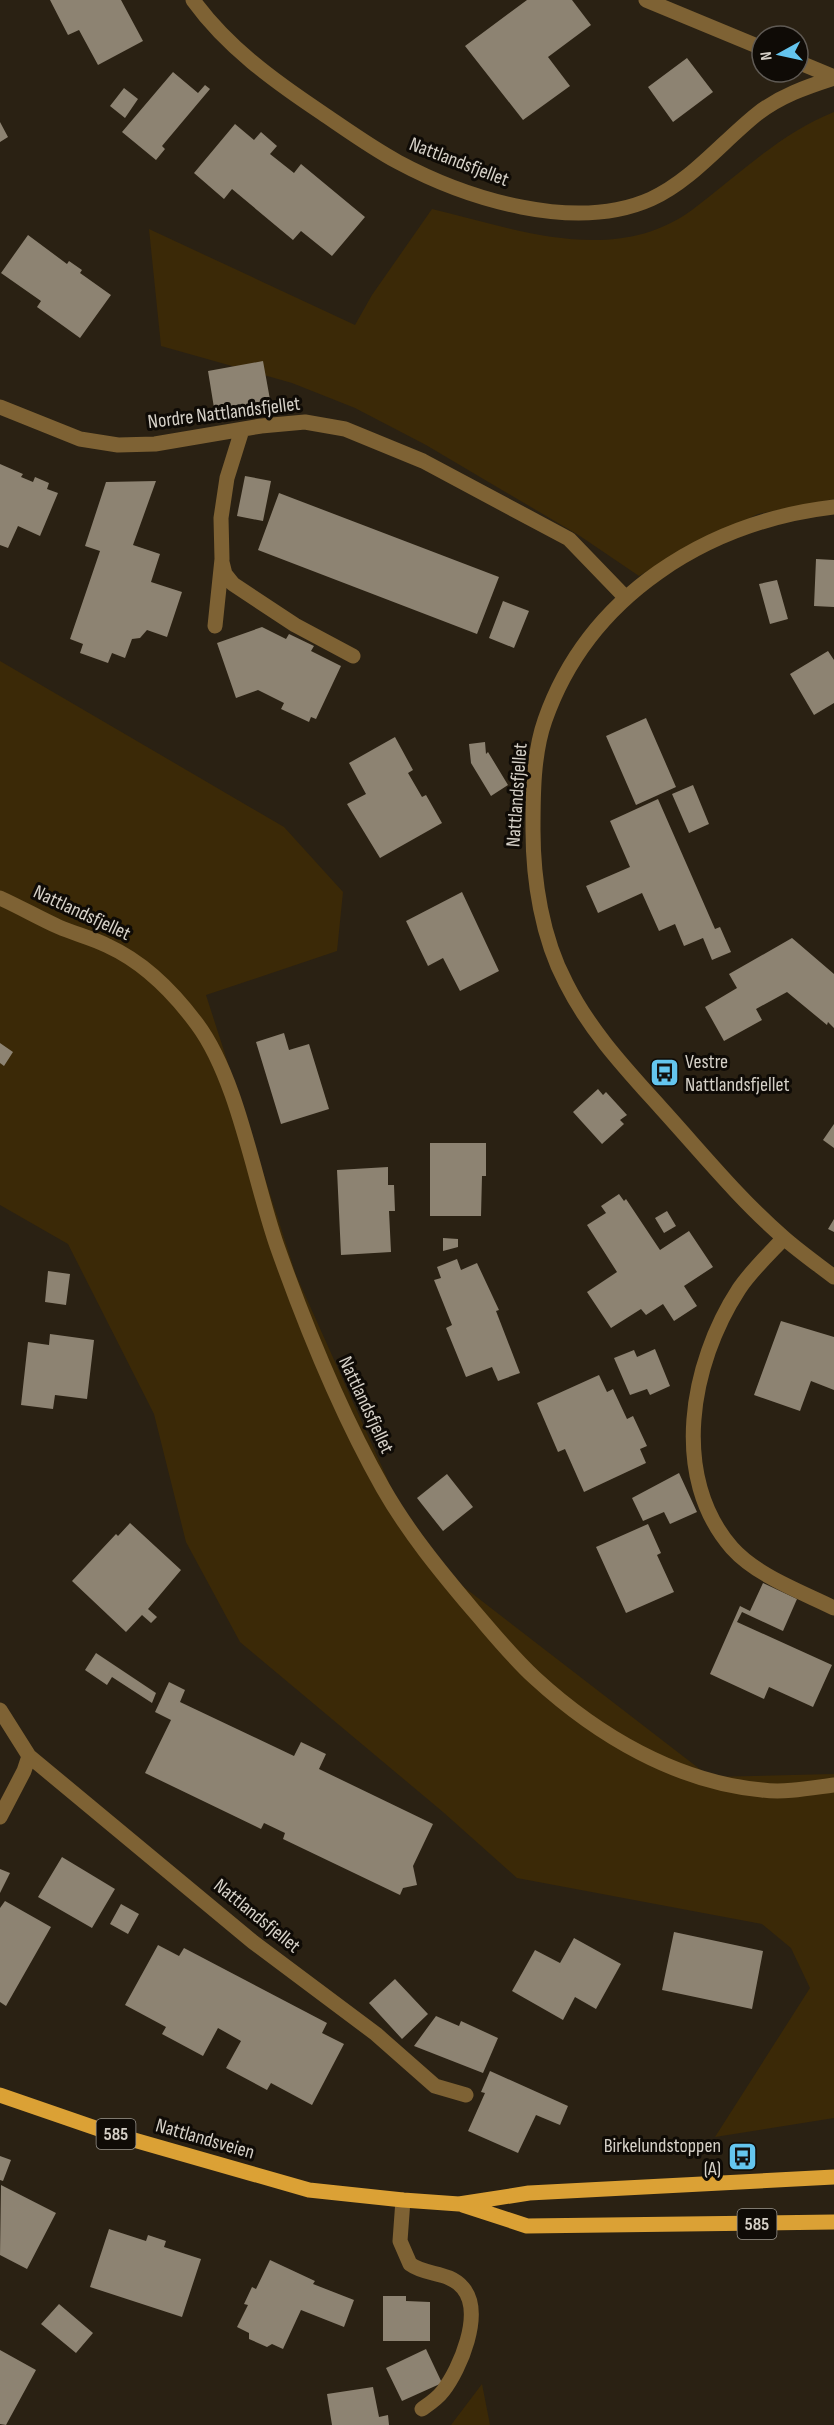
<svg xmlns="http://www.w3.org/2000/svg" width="834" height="2425" viewBox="0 0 834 2425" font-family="'Sofia Sans Condensed',sans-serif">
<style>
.green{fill:#3b2907}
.building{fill:#8d8372}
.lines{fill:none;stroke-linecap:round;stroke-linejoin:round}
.minor{stroke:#7e6234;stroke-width:15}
.major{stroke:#dba135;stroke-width:15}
.labels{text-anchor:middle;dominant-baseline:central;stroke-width:6;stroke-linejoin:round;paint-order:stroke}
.shield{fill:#0f0b06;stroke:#9a968e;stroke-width:1.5}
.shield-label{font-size:18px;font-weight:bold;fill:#d6d1c8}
.street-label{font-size:20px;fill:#d6d1c8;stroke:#0f0b06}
.poi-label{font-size:20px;fill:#d6d1c8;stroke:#0f0b06;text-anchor:start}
</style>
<rect width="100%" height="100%" fill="#2a2113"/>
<path class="green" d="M834 112V499L758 514 684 549 639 576 580 536 426 445 355 408 292 383 161 346 149 229 355 325 372 295 432 209C516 229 614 267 692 210 739 175 779 134 834 112Z
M0 661 284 827 343 892 337 951 206 995 296 1275 421 1554 710 1777 834 1774V2118L715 2137 810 1988 791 1948 762 1924 517 1878 443 1812 240 1642 186 1542 154 1414 68 1244 0 1205Z
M482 2384 490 2425H451Z"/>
<path class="building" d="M50 0H121L143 41 98 65 79 30 68 35Z
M527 0H572L591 25 548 57 570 86 523 120 465 46Z
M687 58 713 92 673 122 648 87Z
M173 72 198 93 205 85 210 89 162 146 165 149 156 160 122 132Z
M124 88 138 99 125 118 110 106Z
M0 122 8 137 0 142Z
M235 124 254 140 261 132 277 146 270 154 294 173 301 164 365 217 332 256 301 231 293 240 232 189 224 199 194 173Z
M28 235 67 264 69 261 82 270 80 273 111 295 80 338 37 307 41 301 1 273Z
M263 361 271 405 215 414 208 371Z
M0 464 23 474 21 477 33 482 35 477 49 483 47 489 58 493 40 536 18 526 8 548 0 545Z
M245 476 271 481 263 521 237 516Z
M156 481 133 545 160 554 151 582 182 592 167 637 147 630 140 638 132 639 125 658 112 653 108 663 80 653 83 644 70 639 100 551 85 546 106 482Z
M279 493 499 577 477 634 258 550Z
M816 559 834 560V607L814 606Z
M777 580 788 619 770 624 759 584Z
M503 601 529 611 514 648 489 638Z
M262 627 286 639 289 634 314 646 311 651 341 666 316 719 311 717 309 722 281 709 284 703 258 690 236 698 217 643Z
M828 651 834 660V703L814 715 790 674Z
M646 718 676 787 636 805 606 736Z
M395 737 413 770 408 773 422 797 426 795 442 823 380 858 347 804 366 794 349 763Z
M485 742 486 754 488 752 508 785 491 796 471 763 469 744Z
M693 785 709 824 689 833 672 794Z
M658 799 715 929 720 927 731 952 712 960 703 938 684 946 675 924 659 931 642 893 598 913 586 886 630 867 610 821Z
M462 892 499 971 460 991 443 958 428 966 406 921Z
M792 938 834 974V1028L828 1022 827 1025 787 992 756 1009 762 1020 724 1041 705 1007 737 988 729 974Z
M284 1033 289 1050 309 1044 329 1109 281 1124 256 1042Z
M0 1043 13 1052 4 1066 0 1063Z
M598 1089 603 1095 606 1092 627 1115 620 1120 624 1124 602 1144 573 1112Z
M834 1124V1148L823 1140Z
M430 1143H486V1176H482L481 1216H430Z
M388 1167V1185H394L395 1211H389L391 1252 341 1255 337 1170Z
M619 1194 624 1201 626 1199 660 1250 689 1231 713 1267 684 1286 697 1306 674 1321 663 1304 646 1315 641 1309 611 1328 587 1292 617 1272 587 1225 606 1213 601 1206Z
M667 1211 676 1226 664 1233 655 1218Z
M834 1219V1232L828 1229Z
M443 1238 458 1239V1247L443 1251Z
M457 1259 461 1270 477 1263 499 1310 496 1311 520 1373 498 1381 492 1367 466 1377 446 1328 452 1325 434 1280 441 1278 437 1267Z
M48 1271 70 1274 66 1305 45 1302Z
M781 1321 834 1337V1390L811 1381 800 1411 754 1395Z
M50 1334 94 1340 87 1399 55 1395 53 1409 21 1405 28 1342 49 1345Z
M655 1349 670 1386 650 1395 647 1389 630 1395 614 1358 634 1350 637 1357Z
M599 1375 607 1392 613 1389 627 1419 633 1416 647 1446 640 1449 646 1463 584 1492 565 1449 558 1452 537 1403Z
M679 1473 697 1512 670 1524 664 1512 643 1521 632 1498Z
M447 1474 473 1507 443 1531 417 1498Z
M130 1523 181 1570 148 1609 157 1617 151 1623 142 1615 126 1632 72 1581 116 1534 118 1536Z
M648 1524 661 1553 657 1555 674 1592 626 1613 596 1547Z
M763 1583 797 1599 783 1631 742 1612 737 1622 832 1665 813 1707 769 1687 764 1699 710 1674 740 1606 750 1611Z
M96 1653 156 1693 152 1703 112 1677 107 1685 85 1670Z
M169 1682 185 1690 180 1702 294 1756 301 1742 326 1754 319 1769 433 1824 413 1866 417 1885 403 1888 400 1895 283 1839 285 1833 264 1823 261 1829 145 1773 171 1720 155 1712Z
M62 1857 115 1889 92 1928 38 1897Z
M0 1869 10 1873 0 1893Z
M5 1901 51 1927 6 2006 0 2002V1908Z
M121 1904 139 1914 128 1934 110 1924Z
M674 1932 763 1951 752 2009 662 1990Z
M574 1938 621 1964 596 2009 575 1997 563 2020 512 1991 535 1950 560 1963Z
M158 1945 179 1956 184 1948 327 2023 322 2033 344 2044 312 2105 271 2083 267 2090 226 2068 241 2041 218 2028 203 2056 162 2034 166 2027 125 2005Z
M395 1979 428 2014 402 2039 369 2003Z
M436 2016 459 2026 461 2021 498 2038 483 2073 414 2046Z
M490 2071 568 2106 560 2125 536 2115 518 2153 468 2131 485 2093 481 2092Z
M0 2156 11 2160 3 2181 0 2180Z
M1 2185 56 2213 27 2269 0 2255Z
M109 2229 146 2241 148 2235 166 2241 164 2247 201 2259 182 2317 90 2287Z
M270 2260 315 2281 313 2284 354 2300 344 2327 301 2310 283 2349 272 2344 267 2347 249 2339V2333L237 2327 248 2305 244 2304 252 2287 256 2289Z
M383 2296H406V2301L430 2302V2341H383Z
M59 2304 93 2333 76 2353 41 2324Z
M426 2349 442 2383 402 2401 386 2368Z
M0 2350 36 2370 6 2425 0 2424Z
M373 2387 379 2417 388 2415 389 2425H332L327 2394Z"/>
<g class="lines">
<path class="minor" d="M193 0C227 47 274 81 322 113 347 130 372 148 398 162 467 199 575 233 651 199 691 181 722 142 757 114 780 96 806 87 834 78
M646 0 762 48
M798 62 834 77
M0 407 80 439 118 445 155 444 261 426 305 422 345 429 423 461 569 539 625 597
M834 507C707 522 589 595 545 720 533 754 533 795 533 830 533 880 542 938 566 983 590 1031 626 1069 661 1108 701 1152 740 1200 784 1238 800 1252 817 1264 834 1277
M222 562 225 574 233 584 295 625 353 656
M215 626 222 559 221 518 227 478 242 430
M0 898C20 907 39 918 59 927 75 934 93 938 108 946 143 962 174 993 197 1024 238 1079 254 1180 277 1246 306 1328 340 1412 383 1488 408 1532 440 1571 473 1610 493 1633 512 1657 535 1678 597 1735 676 1782 762 1790 785 1793 811 1788 834 1785
M784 1238C769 1254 751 1271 739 1289 690 1364 670 1477 732 1548 757 1576 802 1592 834 1608
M0 1710 29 1756 253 1942 376 2034 435 2086 466 2095
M0 1817 24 1771 29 1756
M403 2200 400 2241 410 2264C426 2276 449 2271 463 2288 484 2313 460 2369 443 2391 437 2399 429 2404 422 2409"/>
<path class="major" d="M0 2095 113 2134 309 2190 403 2200 459 2204 529 2193 834 2177
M463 2205 527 2226 834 2222"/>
</g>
<defs>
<symbol id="bus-square" viewBox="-11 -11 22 22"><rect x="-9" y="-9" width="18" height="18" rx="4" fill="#64c5ee" stroke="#0f0b06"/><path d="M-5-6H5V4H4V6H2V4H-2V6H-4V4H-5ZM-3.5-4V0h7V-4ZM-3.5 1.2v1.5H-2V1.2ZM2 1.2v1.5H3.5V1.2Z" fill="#111"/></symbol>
</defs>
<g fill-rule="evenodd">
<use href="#bus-square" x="648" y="1056" width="33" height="33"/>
<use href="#bus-square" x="726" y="2140" width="33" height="33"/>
</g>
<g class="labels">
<g class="shield">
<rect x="96.5" y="2119" width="39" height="30" rx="4.5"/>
<rect x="737.5" y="2209" width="39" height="30" rx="4.5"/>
</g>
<g class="shield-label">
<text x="116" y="2134">585</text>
<text x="757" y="2224">585</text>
</g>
<g class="street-label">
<text transform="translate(459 162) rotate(21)">Nattlandsfjellet</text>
<text transform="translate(224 413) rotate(-7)">Nordre Nattlandsfjellet</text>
<text transform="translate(517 795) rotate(-86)">Nattlandsfjellet</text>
<text transform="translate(82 913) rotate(25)">Nattlandsfjellet</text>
<text transform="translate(366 1405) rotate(65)">Nattlandsfjellet</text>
<text transform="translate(257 1916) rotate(39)">Nattlandsfjellet</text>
<text transform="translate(205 2139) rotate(16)">Nattlandsveien</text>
</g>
<g class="poi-label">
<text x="685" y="1062">Vestre<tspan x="685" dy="23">Nattlandsfjellet</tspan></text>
<text x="721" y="2146" text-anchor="end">Birkelundstoppen<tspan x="721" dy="23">(A)</tspan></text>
</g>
</g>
<g transform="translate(780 54) rotate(262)"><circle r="28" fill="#0f0b06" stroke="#5f5a54" stroke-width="1.5"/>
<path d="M0-4.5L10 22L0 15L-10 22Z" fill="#64c5ee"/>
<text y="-9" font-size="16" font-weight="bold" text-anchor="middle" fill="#d6d1c8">N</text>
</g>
</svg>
